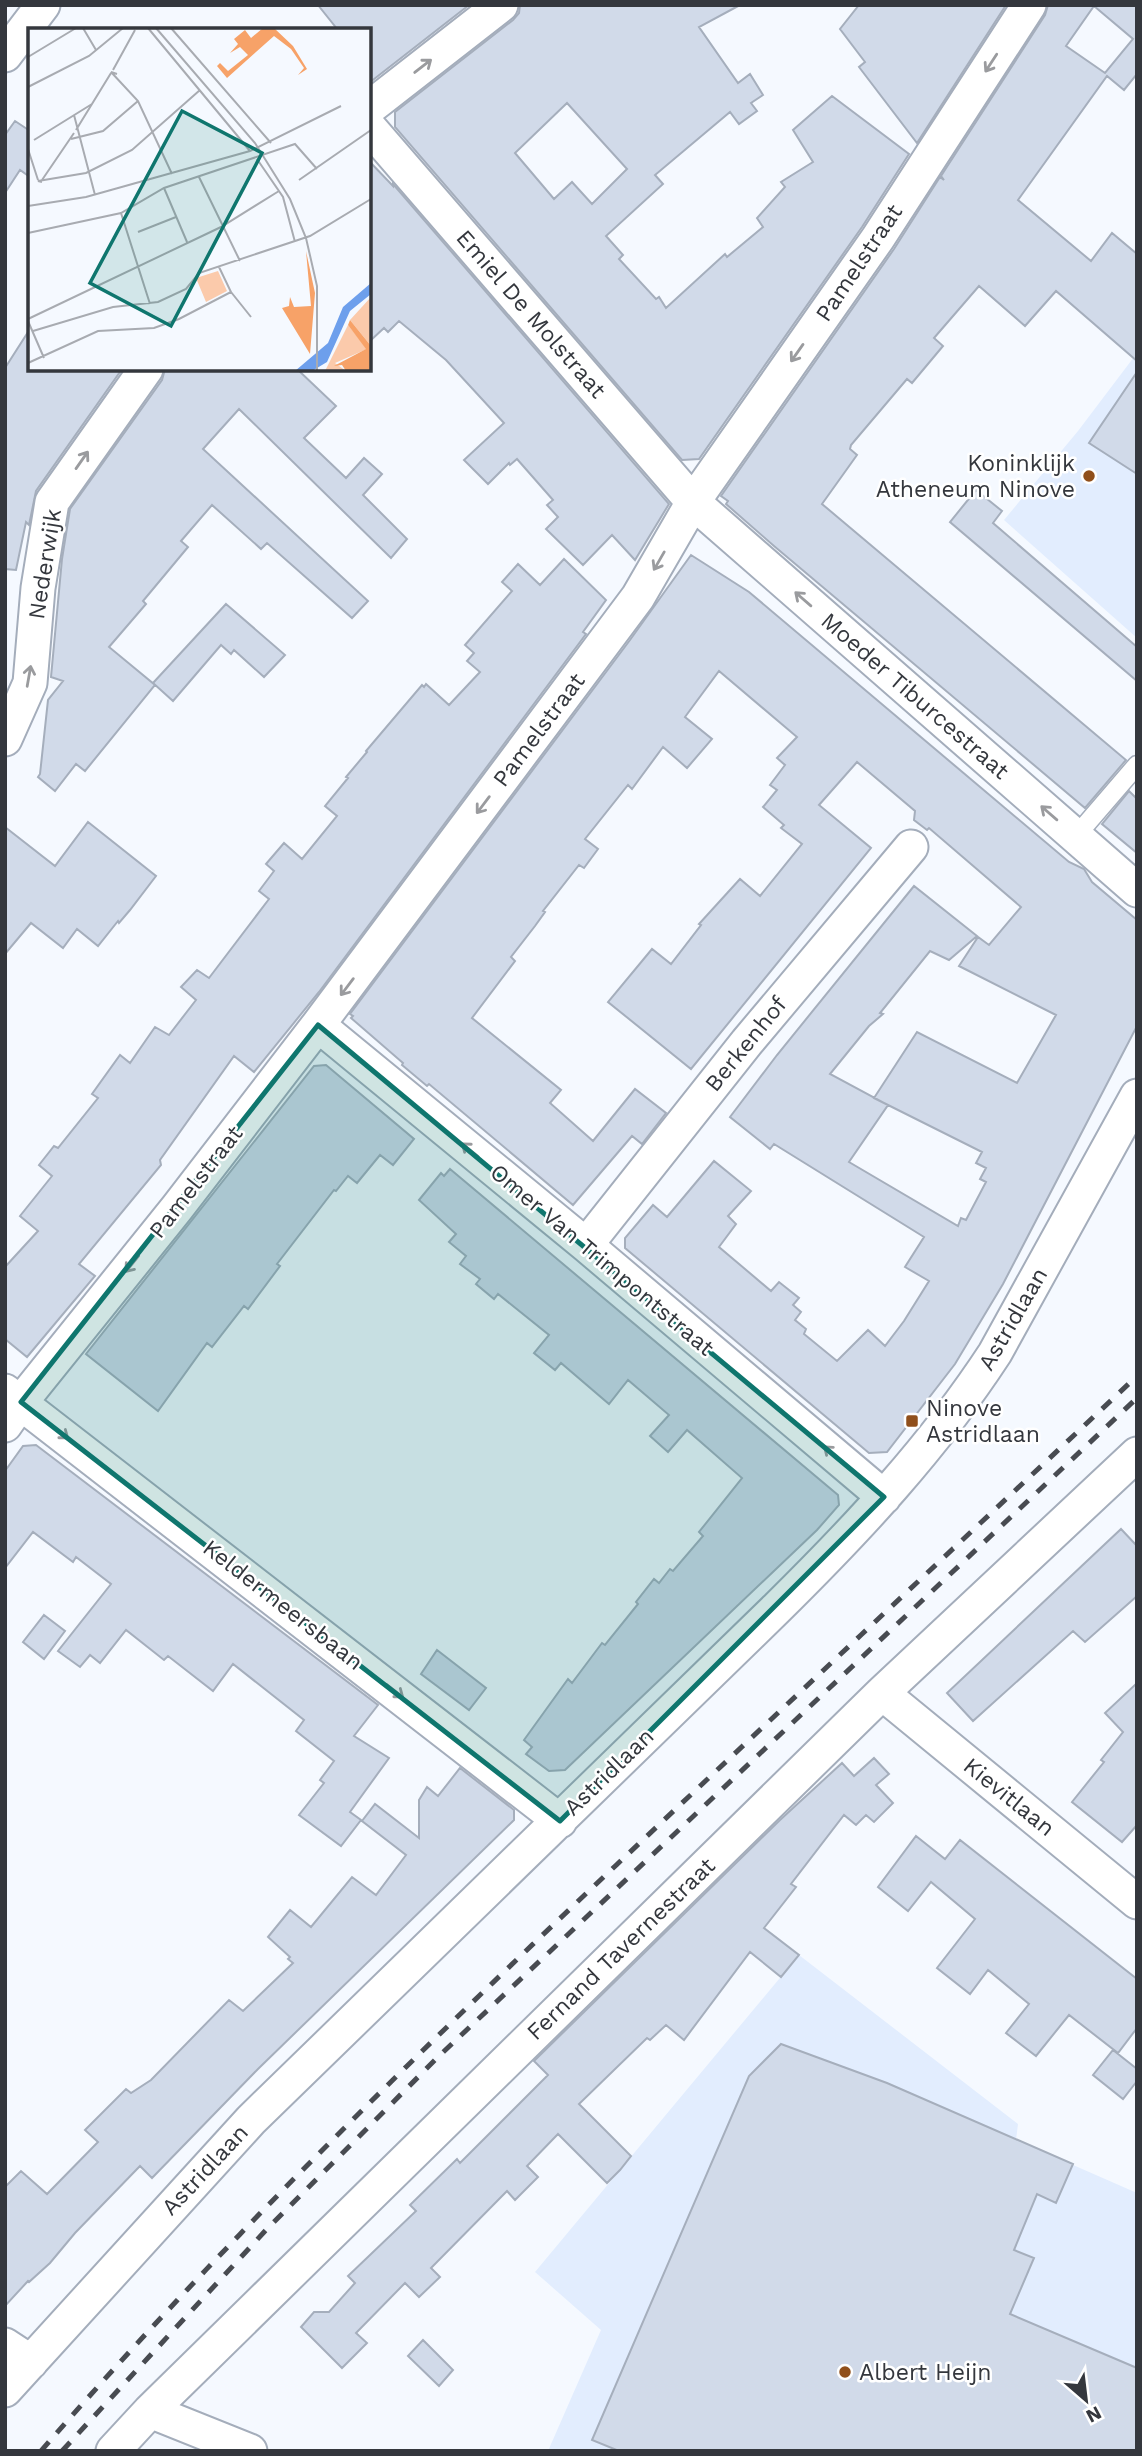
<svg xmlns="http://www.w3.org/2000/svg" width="1142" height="2456" viewBox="0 0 1142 2456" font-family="'Work Sans',sans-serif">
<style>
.built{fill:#e2edfe}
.building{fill:#d1dae9;stroke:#a5aebc;stroke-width:2;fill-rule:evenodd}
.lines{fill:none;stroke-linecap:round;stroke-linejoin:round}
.service-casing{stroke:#a4adbb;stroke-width:21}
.minor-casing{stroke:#a4adbb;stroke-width:37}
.service{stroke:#fff;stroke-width:18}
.minor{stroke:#fff;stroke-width:33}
.rail{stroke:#484b51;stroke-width:5;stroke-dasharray:12 12;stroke-linecap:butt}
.oneway{stroke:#9a9b9e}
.marked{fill:#0f766e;fill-opacity:0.2;stroke:#0f766e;stroke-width:5;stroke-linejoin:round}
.poi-dot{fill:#904f1b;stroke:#fff;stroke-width:2.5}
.labels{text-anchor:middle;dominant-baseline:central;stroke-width:5;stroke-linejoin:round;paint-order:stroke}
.street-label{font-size:23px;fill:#34373d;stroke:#fff}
.poi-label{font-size:23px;fill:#34373d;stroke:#fff;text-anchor:start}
.inset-road{fill:none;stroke:#a8abb1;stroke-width:2}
.view{fill:#0f766e;fill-opacity:0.15;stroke:#0f766e;stroke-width:3.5}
.inset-edge{fill:none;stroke:#34373d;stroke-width:3.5}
</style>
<rect width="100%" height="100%" fill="#f5f9ff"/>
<path class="built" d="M1137 353V638L1004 520 1078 431Z
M799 1955 1018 2124 1016 2140 1137 2193V2451H548L601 2330 535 2272Z"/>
<path class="building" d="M318 5H469L369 83V30H338Z
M520 5H740L699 27 738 83 750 74 763 95 751 103 757 111 739 124 730 112 655 175 663 184 606 236 623 255 619 259 656 299 659 297 666 308 725 254 727 257 763 227 757 218 785 187 781 182 813 162 793 130 832 96 909 154 862 227 699 459 682 460 395 127V112L513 20 519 13ZM567 103 627 169 592 204 572 182 554 199 515 153Z
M859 5H1006L917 143 859 67 865 62 840 29Z
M1048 5H1137V74L1124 90 1107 76 1018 200 1091 261 1112 233 1137 254V361L1056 291 1025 326 979 286 934 338 943 346 912 383 907 379 851 445 850 449 857 455 822 504 1126 760 1085 808 774 546 726 504 728 501 721 496 894 249 940 177 944 180 941 176 1045 15ZM1094 6 1133 39 1105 73 1066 46Z
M15 121 30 131V177L20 170 5 193V135Z
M369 161 393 186V184L669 504 635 560 612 535 583 565 546 529 558 517 547 505 553 500 517 459 510 465 509 463 488 484 464 460 504 423 446 360 399 321 388 332 384 328 369 342Z
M30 329V369H122L36 491 29 525 26 522 16 570 5 569V368Z
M165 369H297L336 406 304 438 346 478 364 458 382 474 363 495 407 539 391 558 239 409 203 449 368 601 352 618 267 543 261 549 212 505 181 541 188 547 143 601 146 604 109 647 155 685 85 771 76 764 55 791 38 777 40 774 48 700 63 681 51 677 62 559 70 509 162 380Z
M1137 372V474L1089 443Z
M976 490 1002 511 993 523 1137 647V681L950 522Z
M691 555 749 592 1069 862 1084 869 1092 882 1137 920V1026L1003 1284 955 1364 887 1452 869 1453 625 1248V1238L653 1205 667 1217 714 1161 751 1191 728 1216 736 1224 719 1247 771 1291 779 1282 799 1298 793 1305 801 1312 795 1320 806 1329 804 1334 837 1361 868 1330 885 1346 904 1321 929 1281 905 1267 924 1237 774 1144 770 1149 730 1117 777 1055 914 886 977 936 949 960 930 951 880 1013 883 1014 869 1026 830 1074 888 1105 849 1162 958 1226 961 1218 966 1220 986 1182 980 1179 986 1168 976 1163 982 1152 874 1098 917 1032 1017 1083 1056 1015 959 966 978 937 989 945 1021 907 929 828 927 830 914 820 915 811 857 762 819 805 871 848 691 1069 608 1002 652 949 671 964 701 925 699 924 740 879 760 896 802 844 781 828 784 825 763 807 777 790 770 785 785 765 777 758 797 737 719 671 685 717 712 739 687 768 663 747 632 789 628 785 585 839 598 849 584 868 579 865 543 911 545 912 535 926 511 957 515 961 472 1018 561 1090 550 1103 593 1141 635 1089 666 1113 642 1144 632 1136 573 1205 429 1084 427 1086 402 1065 403 1063 351 1018 353 1016 350 1014 630 640Z
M564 559 606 600 583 632 586 634 319 992 254 1072 234 1056 160 1160 161 1165 79 1264 95 1276 27 1357 5 1339V1267L38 1231 20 1216 52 1176 39 1165 54 1146 58 1148 98 1098 92 1094 120 1055 130 1063 155 1027 169 1035 196 1000 181 987 197 970 209 978 269 899 259 891 274 871 266 864 284 843 302 859 337 816 325 806 348 778 346 777 367 752 366 751 422 685 424 687 426 684 449 705 480 672 467 661 474 653 465 645 512 591 502 582 518 564 540 585Z
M226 604 285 655 264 677 234 650 231 654 221 645 173 701 153 683Z
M1129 791 1137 799V853L1102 824Z
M88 822 156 876 130 910 119 923 118 921 98 946 77 929 63 948 31 923 5 954V827L55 866Z
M326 1065 414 1139 393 1165 380 1155 357 1183 348 1176 336 1191 334 1190 277 1264 280 1266 248 1309 244 1306 212 1347 207 1343 158 1411 86 1354 314 1066Z
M450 1169 838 1495 839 1505 817 1530 565 1770 549 1771 526 1754 532 1747 524 1740 568 1679 572 1683 602 1643 605 1645 638 1604 636 1602 654 1579 659 1583 670 1569 673 1571 703 1536 699 1532 742 1478 687 1430 668 1452 650 1436 669 1415 628 1380 609 1404 561 1363 555 1370 534 1353 549 1335 498 1294 494 1299 476 1284 480 1279 460 1264 466 1256 449 1242 456 1234 419 1200 441 1173 444 1176Z
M36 1445 378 1705 354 1736 389 1758 350 1812 361 1820 341 1846 299 1815 324 1783 320 1780 334 1761 296 1731 304 1720 233 1664 213 1691 168 1656 164 1660 126 1630 100 1663 90 1655 80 1667 58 1651 111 1584 76 1557 73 1562 33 1532 5 1568V1471L23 1446Z
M1121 1529 1137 1546V1596L1085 1642 1073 1631 973 1721 947 1693Z
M44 1615 65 1631 44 1659 23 1642Z
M437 1650 486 1688 469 1710 421 1674Z
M1137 1683V1825L1122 1842 1072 1802 1104 1762 1101 1760 1123 1732 1105 1713Z
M874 1758 889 1774 876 1785 893 1803 874 1822 866 1815 856 1825 844 1815 791 1884 796 1887 764 1928 799 1955 781 1977 750 1952 684 2040 666 2025 650 2040 647 2038 579 2104 631 2156 620 2170 607 2183 558 2134 527 2166 538 2177 515 2200 507 2191 431 2268 440 2277 419 2297 405 2283 356 2333 367 2343 342 2368 301 2327 314 2312H329L355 2283 348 2276 416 2211 410 2205 457 2159 460 2163 548 2075 534 2061 780 1820 842 1763 854 1776Z
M460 1768 514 1810V1820L258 2069 152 2178 140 2166 75 2233 50 2263 29 2282 28 2281 5 2306V2187L21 2171 47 2194 98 2142 85 2130 126 2089 131 2093 151 2080 229 2000 243 2011 293 1963 288 1959 290 1957 268 1937 290 1910 311 1927 352 1877 376 1895 406 1855 362 1821 375 1804 419 1838V1800L427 1787 438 1796Z
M916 1836 945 1859 960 1840 1137 1979V2028L1118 2053 1069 2015 1036 2056 1006 2033 1029 2004 988 1970 970 1994 937 1968 975 1919 931 1882 908 1911 878 1887Z
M781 2044 887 2083 1073 2164 1056 2203 1037 2194 1014 2250 1034 2258 1010 2314 1137 2368V2451H619L592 2440 749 2076Z
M1113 2050 1137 2069V2081L1123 2099 1093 2075Z
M423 2340 453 2370 439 2386 408 2356Z"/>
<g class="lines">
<defs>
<path id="service" d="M1076 836 1137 765"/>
<path id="minor" d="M5 55 43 5
M369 108 501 5
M369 127 693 502 1137 890
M5 739 30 683 38 588 52 502 146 369
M318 1025 586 1245 884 1497
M586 1245 747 1042 911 847
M5 1391 560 1821
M5 1425 21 1402 177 1208 318 1025 638 597 693 502 878 238 1029 5
M882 1693 1137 1902
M5 2345 31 2362
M5 2390 251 2120 777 1608C857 1529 933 1448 995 1353L1137 1096
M150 2411 250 2451
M113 2451 150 2411 882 1693 1137 1454"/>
</defs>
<use href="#service" class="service-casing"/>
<use href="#minor" class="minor-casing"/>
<use href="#service" class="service"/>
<use href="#minor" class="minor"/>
<path class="rail" d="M41 2451C240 2222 460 2012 681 1804 833 1661 985 1519 1137 1376
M62 2451 266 2230 439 2056 1137 1398"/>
</g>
<defs><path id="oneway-shaft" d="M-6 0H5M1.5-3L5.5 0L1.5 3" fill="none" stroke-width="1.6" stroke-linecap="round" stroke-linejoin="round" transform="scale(1.75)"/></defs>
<g class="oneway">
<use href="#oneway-shaft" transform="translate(991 63) rotate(123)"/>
<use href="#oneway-shaft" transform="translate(423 66) rotate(-38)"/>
<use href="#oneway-shaft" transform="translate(797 353) rotate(125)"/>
<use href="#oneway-shaft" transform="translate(82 460) rotate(-55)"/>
<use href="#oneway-shaft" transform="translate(659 561) rotate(120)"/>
<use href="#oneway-shaft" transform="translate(803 599) rotate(-139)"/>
<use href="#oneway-shaft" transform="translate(29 676) rotate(-80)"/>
<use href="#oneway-shaft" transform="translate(483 805) rotate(127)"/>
<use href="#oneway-shaft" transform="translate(1049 813) rotate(-139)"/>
<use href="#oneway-shaft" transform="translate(347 987) rotate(127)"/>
<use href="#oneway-shaft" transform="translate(470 1150) rotate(-141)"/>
<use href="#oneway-shaft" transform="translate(132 1264) rotate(129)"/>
<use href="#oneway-shaft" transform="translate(60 1432) rotate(38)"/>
<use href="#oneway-shaft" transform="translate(832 1453) rotate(-140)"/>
<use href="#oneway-shaft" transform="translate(395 1691) rotate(38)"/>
</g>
<path class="marked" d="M318 1025 884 1497 560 1821 21 1402Z"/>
<g class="poi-dot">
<circle cx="1089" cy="476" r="7"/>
<rect x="905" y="1414" width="14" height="14" rx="3.5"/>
<circle cx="845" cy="2372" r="7"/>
</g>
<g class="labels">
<g class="street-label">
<text transform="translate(859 263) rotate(-56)">Pamelstraat</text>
<text transform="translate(531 314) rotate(49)">Emiel De Molstraat</text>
<text transform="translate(45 564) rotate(-81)">Nederwijk</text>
<text transform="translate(915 696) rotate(41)">Moeder Tiburcestraat</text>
<text transform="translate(539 730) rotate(-53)">Pamelstraat</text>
<text transform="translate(746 1044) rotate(-51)">Berkenhof</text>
<text transform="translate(196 1182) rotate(-52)">Pamelstraat</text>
<text transform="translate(602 1260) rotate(40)">Omer Van Trimpontstraat</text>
<text transform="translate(1013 1319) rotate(-60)">Astridlaan</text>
<text transform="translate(283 1605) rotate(38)">Keldermeersbaan</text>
<text transform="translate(609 1772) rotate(-44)">Astridlaan</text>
<text transform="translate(1009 1797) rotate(39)">Kievitlaan</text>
<text transform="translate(621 1949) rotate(-44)">Fernand Tavernestraat</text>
<text transform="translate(205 2170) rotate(-47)">Astridlaan</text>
</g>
<g class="poi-label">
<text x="1075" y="463" text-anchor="end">Koninklijk<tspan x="1075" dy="26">Atheneum Ninove</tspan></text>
<text x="926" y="1408">Ninove<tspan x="926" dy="26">Astridlaan</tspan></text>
<text x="859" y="2372">Albert Heijn</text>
</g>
</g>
<g transform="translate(28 28)">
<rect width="343" height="343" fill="#f5f9ff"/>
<path d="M190 243 199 263 178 274 168 250ZM343 269V318L322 292ZM320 297 339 321 307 335 318 343H297Z" fill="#fbcaab"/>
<path d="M235 0H246L265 18 279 41 270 47 276 40 263 21 246 8 199 50 189 38 192 35 200 43 220 27 212 19 202 25 210 16 206 11 217 2 223 10ZM278 223 287 265 282 326 254 280 261 278 262 269 266 279 283 278ZM322 292 343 318V343H318L314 337 306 338 338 321 320 297Z" fill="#f7a268"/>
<path d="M343 255V266L322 283 299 334 284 343H267L300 315 315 279Z" fill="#6d9fec"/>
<path class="inset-road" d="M55 0 68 22M120 0 222 123M128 0 227 115 262 171 278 210 289 258V343M143 0 243 115M0 29 48 0M85 42 107 2M89 46 83 44 110 73 144 146M0 59 61 28 95 0M46 87 67 167M48 102 83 45M43 111 75 103 110 73M6 112 64 76M0 121 10 152M229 131 255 169 267 214M171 149 212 233M14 152 46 105M271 152 343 102M14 154 10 153 58 145 104 122 172 62M136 160 159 214M0 178 58 169 222 123 313 78M93 185 122 276M110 204 148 189M0 205 93 185 136 160 267 116 289 141M203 264 223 289M0 291 193 199 251 163M0 293 16 330M5 303 85 279 130 274 158 261 171 245 282 208 343 171M0 335 70 303 126 300 151 291 203 264 191 239"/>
<path class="view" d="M154 83 234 125 143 298 62 255Z"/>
<rect width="343" height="343" class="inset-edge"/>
</g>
<rect width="1142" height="2456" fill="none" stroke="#34373d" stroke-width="14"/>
<g transform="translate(1086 2400) rotate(152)" stroke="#ffffff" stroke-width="5" paint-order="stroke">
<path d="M0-5L12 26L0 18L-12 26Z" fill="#34373d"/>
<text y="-10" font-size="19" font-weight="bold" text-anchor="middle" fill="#34373d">N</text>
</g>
</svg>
